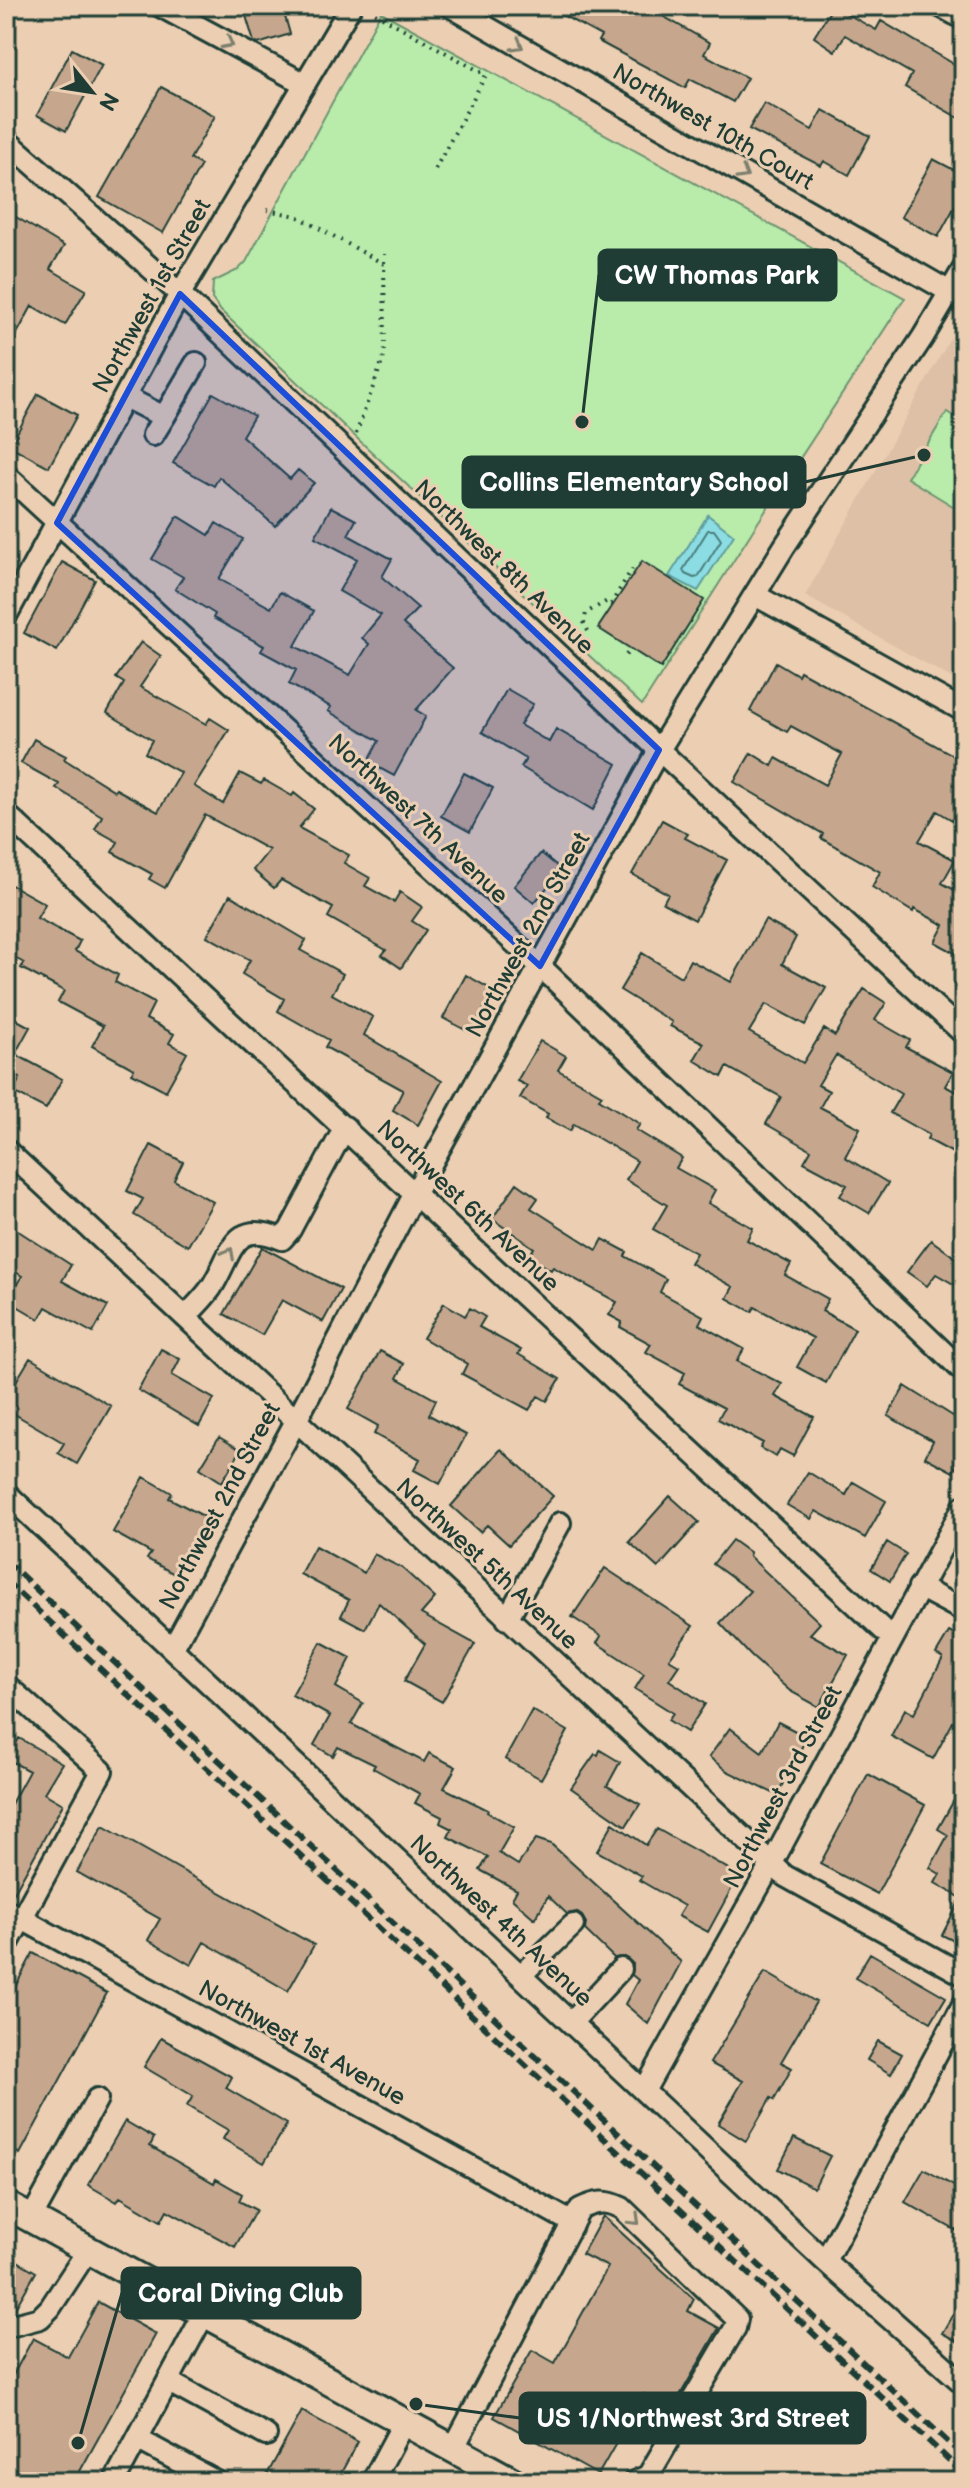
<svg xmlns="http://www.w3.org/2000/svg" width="970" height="2488" viewBox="0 0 970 2488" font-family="'Balsamiq Sans',sans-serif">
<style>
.built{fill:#ddc0a6}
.green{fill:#b9ebab;stroke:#6c9470;stroke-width:2}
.water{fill:#8bdce3;stroke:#609c9d;stroke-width:2}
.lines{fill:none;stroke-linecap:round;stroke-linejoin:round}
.shore{stroke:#4a7d7a;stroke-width:2}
.building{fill:#c6a78e;stroke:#1f3d34;stroke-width:2}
.minor-casing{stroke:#1f3d34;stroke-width:26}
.major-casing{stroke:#1f3d34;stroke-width:32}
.path{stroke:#1f3d34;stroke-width:4;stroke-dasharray:2 6;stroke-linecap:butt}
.minor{stroke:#eccfb3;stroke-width:20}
.major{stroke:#eccfb3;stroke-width:26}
.rail{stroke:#1f3d34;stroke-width:6;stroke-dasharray:12 6;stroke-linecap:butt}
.oneway{stroke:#7b7f6d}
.marked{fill:#1d4ed8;fill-opacity:0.2;stroke:#1d4ed8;stroke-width:6;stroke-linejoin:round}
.labels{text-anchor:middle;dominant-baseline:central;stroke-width:6;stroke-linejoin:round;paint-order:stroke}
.street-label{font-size:24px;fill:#1f3d34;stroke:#eccfb3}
.leader{fill:none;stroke:#1f3d34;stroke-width:3}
.callout-dot{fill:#1f3d34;stroke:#eccfb3;stroke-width:3}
.callout{fill:#1f3d34;stroke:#1f3d34;stroke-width:3}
.callout-label{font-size:26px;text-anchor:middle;font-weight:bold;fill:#fff}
</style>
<rect width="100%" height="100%" fill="#eccfb3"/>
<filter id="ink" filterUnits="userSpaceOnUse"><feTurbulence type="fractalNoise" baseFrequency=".0125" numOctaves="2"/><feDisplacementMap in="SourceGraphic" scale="16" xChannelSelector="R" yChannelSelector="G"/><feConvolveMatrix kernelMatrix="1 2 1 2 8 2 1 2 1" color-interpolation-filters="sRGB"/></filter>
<g filter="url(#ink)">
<path class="built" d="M964 314V685L805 596Z"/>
<path class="green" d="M381 12 905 298 755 527 642 705 221 311 212 299 213 282 238 270 246 262Z
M947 412 964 423V496L956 508 907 478Z"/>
<path class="water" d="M708 515 734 535 698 591 669 576Z"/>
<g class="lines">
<path class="shore" d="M708 530H714L721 540 698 577 694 578 685 574 683 570Z"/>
</g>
<path class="building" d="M243 6H282L290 34 258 44 254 42Z
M546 6H645L710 43 704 54 747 78 733 102 690 79 685 88 598 41 601 36Z
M833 6 876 30 881 21 964 70V121L905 87 912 74 845 35 835 51 814 37Z
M72 49 102 65 66 131 37 115Z
M161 87 215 116 190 159 201 165 163 233 99 197Z
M764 103 812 130 823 110 870 136 849 175 824 161 821 166 749 129Z
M933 159 964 175V190L938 237 901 217Z
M6 211 64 246 50 269 86 290 65 325 32 306 6 354Z
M213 393 254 416 242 436 290 479 298 470 314 483 275 526 219 477 214 486 173 463Z
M38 394 77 415 49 467 10 446Z
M331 507 356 520 348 535 392 559 382 577 418 608 403 624 453 668 416 710 426 716 394 776 368 762 379 741 328 711 331 707 289 684 296 670 261 651 264 646 213 618 215 614 175 589 183 577 152 559 178 516 209 535 216 523 243 539 219 579 271 608 280 592 314 611 295 646 350 675 369 644 362 638 381 615 339 591 357 559 315 537Z
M642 561 704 600 661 668 598 628Z
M62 562 95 580 57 651 24 633Z
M141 642 161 656 140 687 206 724 210 718 229 730 194 786 223 804 240 773 261 784 264 780 292 796 294 793 314 809 299 828 349 855 344 863 370 878 365 886 394 902 400 892 422 907 412 921 426 930 401 968 382 955 386 950 328 917 333 908 281 880 274 888 253 870 269 850 205 815 165 888 149 879 152 874 112 852 118 842 95 829 102 816 56 788 59 784 21 763 34 739 66 756 64 759 115 791 116 789 158 812 181 773 145 753 152 740 107 713 124 683 116 678Z
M776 662 798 675 800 671 964 761V827L937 811 919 841 955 860 942 883 964 895V958L935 942 944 925 914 909 913 912 872 887 880 872 821 838 823 834 734 782 751 753 772 766 776 758 825 785 842 754 791 726 787 732 750 711Z
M507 689 533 704 520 725 549 742 556 729 617 764 593 810 521 767 526 759 482 732Z
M464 773 493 788 470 832 441 816Z
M662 820 688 834 685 838 727 860 695 920 663 903 668 894 632 874Z
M541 853 562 870 534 903 514 886Z
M6 882 45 904 37 918 80 941 75 951 118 975 115 982 154 1003 146 1019 174 1034 169 1043 187 1053 166 1091 132 1073 134 1069 92 1046 103 1026 58 1002 64 991 21 968 24 963 6 953Z
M230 895 306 940 300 950 343 974 332 994 373 1017 364 1035 442 1081 418 1125 393 1110 403 1090 325 1047 329 1040 278 1011 284 999 242 974 250 960 207 936Z
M765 920 796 937 782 964 826 988 805 1025 766 1004 749 1032 803 1063 824 1029 835 1036 864 989 886 1003 875 1020 910 1040 906 1047 953 1072 945 1086 964 1096V1159L927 1139 929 1135 890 1113 901 1094 836 1055 818 1085 829 1091 820 1107 860 1128 845 1157 888 1183 869 1213 840 1196 847 1185 804 1162 811 1150 766 1124 781 1097 727 1067 722 1077 694 1060 704 1043 670 1026 672 1022 620 990 642 953 681 977 690 960 731 982Z
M466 975 494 991 471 1033 443 1018Z
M6 1014 30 1027 15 1054 62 1079 46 1109 13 1092 20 1078 6 1071Z
M540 1041 566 1056 558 1070 602 1095 599 1099 640 1124 636 1130 682 1158 676 1168 715 1190 708 1203 753 1228 747 1240 791 1264 785 1275 828 1299 822 1311 855 1329 826 1383 797 1367 813 1338 755 1307 752 1312 727 1298 733 1287 690 1263 696 1253 653 1229 667 1205 626 1180 637 1161 574 1124 570 1131 546 1118 548 1114 520 1098 527 1086 517 1081Z
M151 1145 183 1162 174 1180 213 1202 188 1246 134 1215 143 1199 127 1191Z
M517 1183 538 1198 531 1208 597 1250 603 1239 627 1252 625 1256 666 1279 660 1292 703 1316 699 1324 744 1349 737 1361 782 1384 775 1396 814 1417 793 1456 780 1449 776 1457 760 1448 763 1443 718 1419 724 1408 679 1384 685 1373 646 1352 651 1344 620 1327 622 1322 609 1315 617 1302 553 1267 551 1270 529 1256 534 1248 492 1219Z
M6 1223 71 1265 62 1281 108 1306 93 1333 46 1307 39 1319 7 1300 22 1276 6 1266Z
M931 1240 964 1264V1290L936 1274 927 1286 907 1272Z
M262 1247 341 1289 323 1322 282 1300 262 1335 224 1314Z
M444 1303 465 1316 470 1308 485 1317 479 1327 521 1350 518 1354 560 1379 547 1401 538 1396 529 1410 462 1374 467 1364 423 1338Z
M161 1349 180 1359 172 1375 214 1399 199 1426 138 1390Z
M380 1351 404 1364 397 1378 436 1400 429 1415 466 1435 440 1484 414 1470 420 1459 374 1434 378 1426 348 1409Z
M30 1358 111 1406 77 1464 58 1453 64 1443 6 1409V1398Z
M905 1386 964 1423V1451L953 1472 925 1457 933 1441 888 1416Z
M219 1437 241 1450 222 1482 200 1468Z
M501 1449 553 1496 509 1545 487 1525 480 1532 451 1506Z
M808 1472 846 1495 853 1482 886 1501 865 1538 816 1511 811 1519 787 1505Z
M144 1477 172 1493 169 1498 207 1518 176 1575 147 1559 151 1553 113 1532Z
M670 1496 699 1522 658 1568 629 1542Z
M732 1540 750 1553 749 1556 820 1623 810 1634 848 1655 819 1707 790 1691 751 1656 720 1623 750 1591 713 1564Z
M887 1542 906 1554 890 1581 871 1569Z
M315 1546 364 1573 374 1554 402 1568 435 1598 421 1614 475 1644 442 1702 404 1681 425 1644 379 1603 365 1629 341 1616 349 1600 300 1574Z
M605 1568 693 1626 669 1659 679 1665 669 1680 705 1704 687 1732 668 1720 673 1713 635 1689 644 1674 597 1643 601 1636 572 1617Z
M949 1632 964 1640V1728L953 1722 933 1759 891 1736 905 1709 914 1714 943 1658 936 1654Z
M321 1642 351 1658 336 1687 363 1703 351 1724 424 1762 429 1753 456 1767 444 1788 488 1810 487 1812 514 1827 499 1853 518 1865 536 1839 551 1844 681 1962 648 2024 625 2004 638 1980 632 1975 633 1964 625 1957 614 1958 585 1930 586 1923 582 1916 576 1912 567 1914 548 1896 535 1919 512 1899 517 1890 480 1870 488 1857 448 1837 452 1829 440 1823 442 1817 415 1803 420 1794 373 1768 375 1765 338 1747 333 1756 314 1745 330 1716 292 1695Z
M532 1710 568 1731 541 1779 505 1759Z
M778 1722 807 1737 777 1795 727 1771 709 1757 730 1728 762 1752Z
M19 1738 62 1763 44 1793 63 1804 11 1898 6 1897V1813L29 1771 7 1759Z
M600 1750 620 1762 607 1786 640 1804 626 1826 571 1788 595 1754 598 1755Z
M868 1774 925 1805 877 1894 820 1864Z
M964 1782V1946L942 1935 961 1898 935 1883 940 1874 930 1868 948 1835 938 1829Z
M613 1823 646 1845 657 1829 739 1875 708 1932 678 1916 684 1906 639 1880 642 1876 597 1851Z
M103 1826 314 1945 288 1991 204 1942 191 1965 148 1940 160 1919 77 1872Z
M33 1953 107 1993 20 2154 6 2147V2004Z
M870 1953 946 1997 931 2022 855 1978Z
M765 1972 816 2002 781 2062 792 2068 774 2100 771 2098 746 2141 718 2124 743 2081 710 2063Z
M161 2038 232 2077 226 2088 287 2124 264 2163 223 2139 228 2130 187 2106 193 2096 144 2067Z
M878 2041 902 2054 891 2074 867 2060Z
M125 2121 154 2138 150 2146 214 2183 216 2179 242 2194 239 2201 256 2210 235 2247 167 2210 161 2221 120 2197 117 2202 88 2185Z
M794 2138 830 2156 814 2188 778 2169Z
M924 2169 964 2192V2235L905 2202Z
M603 2216 694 2299 688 2311 719 2328 672 2409 644 2394 598 2475 494 2417 532 2350 555 2363 608 2267 582 2254Z
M6 2254 36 2272 13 2312 6 2314Z
M964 2295V2345L942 2333Z
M98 2302 156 2334 74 2482H6V2388L33 2338 68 2357Z
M302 2411 358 2442 336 2482H263Z"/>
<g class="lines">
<defs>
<path id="minor" d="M160 6 305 84
M450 6 950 292
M940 6 964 19
M6 140 180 294 659 750 964 1034
M125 397 164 417 196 363
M153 435 164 417
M6 475 540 966 964 1372
M755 595 964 711
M6 616 180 294 351 6
M6 814 892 1638
M6 1150 785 1876 964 1975
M185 1317C194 1308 204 1298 211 1288 233 1254 231 1218 282 1239L290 1230 345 1127
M6 1493 825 2261 964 2384
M919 1587 964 1611
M507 1619 560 1523
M173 1648 296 1421 415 1193 659 750 784 547 923 337 964 268
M6 1685 102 1771 6 1947
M6 1910 573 2223
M521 1975 573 1925
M572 2022 621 1969
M644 2091 772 1863 964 1506
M31 2219 97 2099
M825 2261 964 2003
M204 2314 137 2439 217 2482
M6 2327 40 2318 50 2308 88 2250
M169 2382 266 2435
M453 2449 580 2209C597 2201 606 2200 622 2208L737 2319 735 2328 648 2476 634 2482
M114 2482 137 2439
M372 2482 404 2422"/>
<path id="major" d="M6 2205 514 2482"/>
</defs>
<use href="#minor" class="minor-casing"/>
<use href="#major" class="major-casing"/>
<path class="path" d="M375 13 486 75 434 171
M267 210 297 216 384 264
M356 434 385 354 384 254
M588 631 584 623 586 613 607 601 611 604 632 569
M626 655 631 649"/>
<use href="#minor" class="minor"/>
<use href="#major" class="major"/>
<path class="rail" d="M6 1561 964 2457
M6 1581 964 2474"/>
</g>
<defs><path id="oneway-chevron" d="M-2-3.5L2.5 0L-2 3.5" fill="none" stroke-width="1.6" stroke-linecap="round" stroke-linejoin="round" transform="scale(2)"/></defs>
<g class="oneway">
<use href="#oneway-chevron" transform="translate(228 43) rotate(28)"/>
<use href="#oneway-chevron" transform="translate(518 45) rotate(30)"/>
<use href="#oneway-chevron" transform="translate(743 174) rotate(30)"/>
<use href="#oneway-chevron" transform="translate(229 1253) rotate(-62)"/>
<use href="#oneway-chevron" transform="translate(635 2220) rotate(44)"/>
</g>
</g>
<path class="marked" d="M180 294 659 750 540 966 57 523Z"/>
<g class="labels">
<g class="street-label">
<text transform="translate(713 127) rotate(30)">Northwest 10th Court</text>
<text transform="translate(152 296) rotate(-61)">Northwest 1st Street</text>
<text transform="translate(504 567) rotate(44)">Northwest 8th Avenue</text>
<text transform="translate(418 819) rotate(43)">Northwest 7th Avenue</text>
<text transform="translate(528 935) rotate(-61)">Northwest 2nd Street</text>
<text transform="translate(468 1206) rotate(43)">Northwest 6th Avenue</text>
<text transform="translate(220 1506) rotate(-62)">Northwest 2nd Street</text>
<text transform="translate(487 1564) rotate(43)">Northwest 5th Avenue</text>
<text transform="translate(783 1787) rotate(-62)">Northwest 3rd Street</text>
<text transform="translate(501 1921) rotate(43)">Northwest 4th Avenue</text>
<text transform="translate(302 2043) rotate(29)">Northwest 1st Avenue</text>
</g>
</g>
<path class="leader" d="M582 422L599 275M924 455L805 482M78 2443L122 2293M416 2404L520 2418"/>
<g class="callout-dot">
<circle cx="582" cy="422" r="8"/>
<circle cx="924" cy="455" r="8"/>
<circle cx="78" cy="2443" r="8"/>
<circle cx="416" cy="2404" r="8"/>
</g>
<g class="callout">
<rect x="599" y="250" width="237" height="50" rx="8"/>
<rect x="463" y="457" width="342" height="50" rx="8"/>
<rect x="122" y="2268" width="238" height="50" rx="8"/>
<rect x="520" y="2393" width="345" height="50" rx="8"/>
</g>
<g class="callout-label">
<text x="717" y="284">CW Thomas Park</text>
<text x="634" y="491">Collins Elementary School</text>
<text x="241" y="2302">Coral Diving Club</text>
<text x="693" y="2427">US 1/Northwest 3rd Street</text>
</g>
<rect width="970" height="2488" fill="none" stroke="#eccfb3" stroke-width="32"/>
<rect x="16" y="16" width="938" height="2456" fill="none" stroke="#1f3d34" stroke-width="3" filter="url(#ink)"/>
<g transform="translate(92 92) rotate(120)" stroke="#eccfb3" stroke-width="6" paint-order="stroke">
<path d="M0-6L14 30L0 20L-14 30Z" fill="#1f3d34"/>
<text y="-12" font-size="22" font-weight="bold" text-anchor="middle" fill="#1f3d34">N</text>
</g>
</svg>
